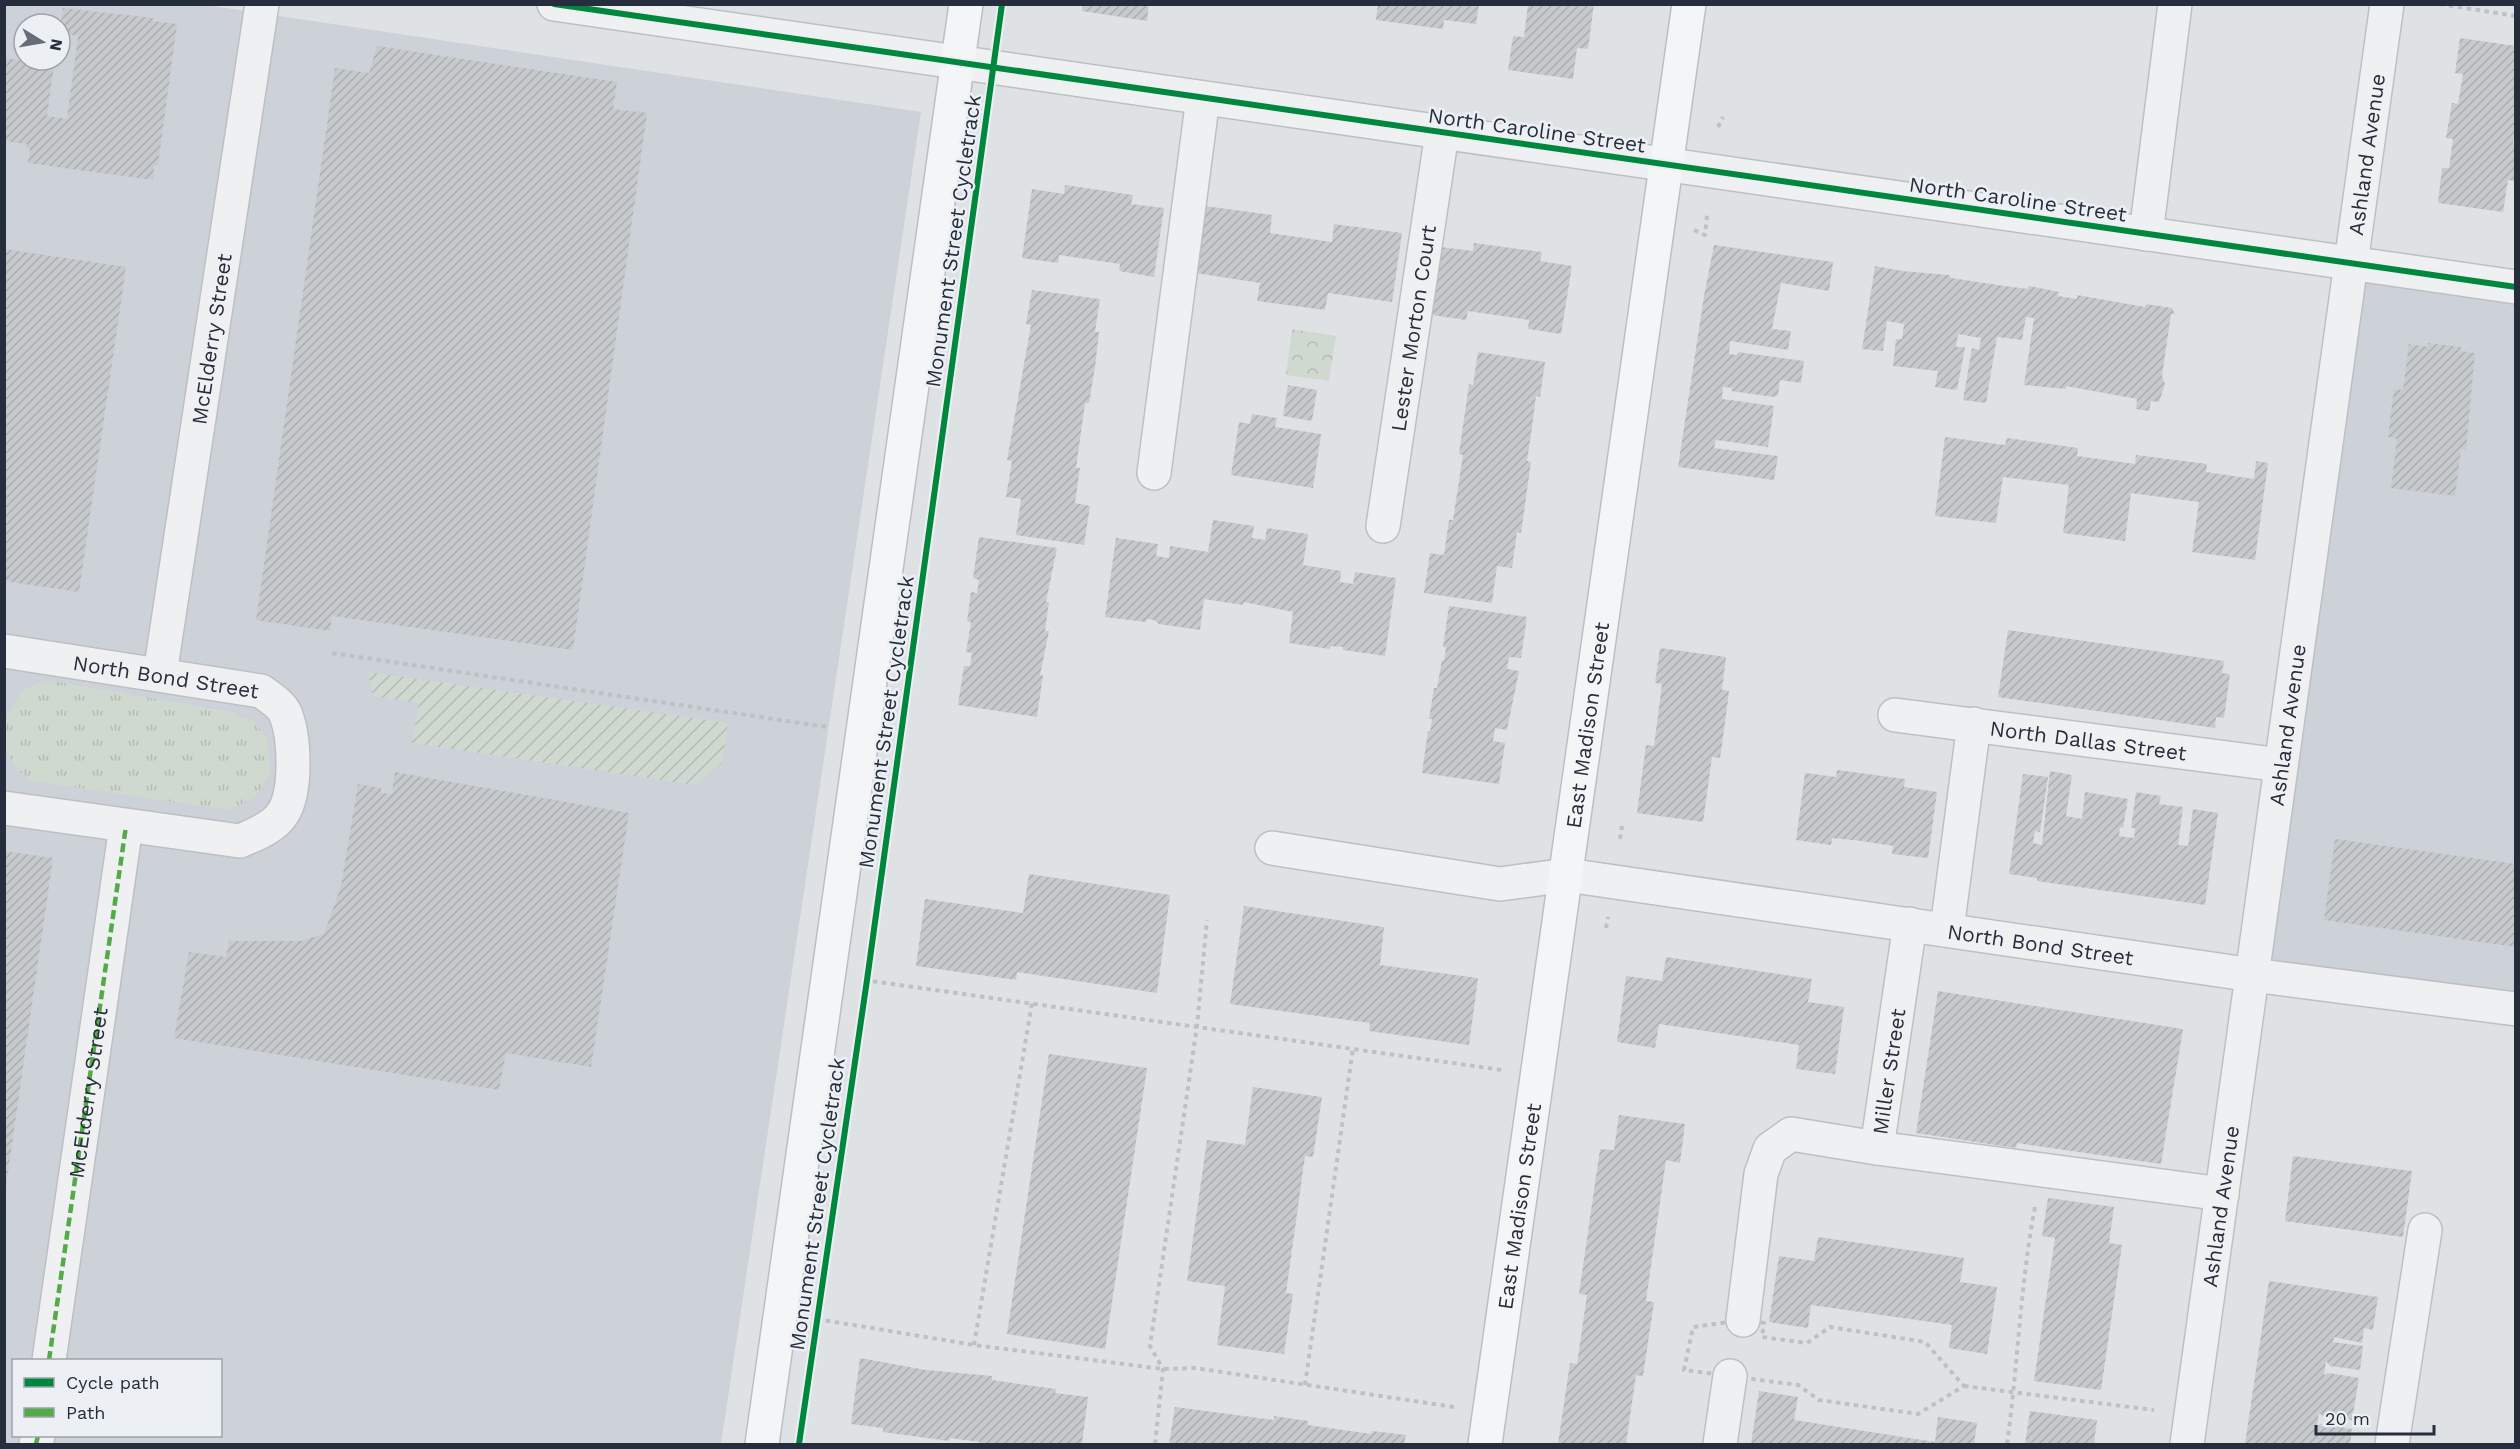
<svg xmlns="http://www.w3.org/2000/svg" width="2520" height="1449" font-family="'Work Sans',sans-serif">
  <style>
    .built { fill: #cdd1d8; fill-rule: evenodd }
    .grass { fill: url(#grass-tufts) }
    .park { fill: url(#park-crowns) }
    .garden { fill: url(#garden-furrows) }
    .building { fill: url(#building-hatch) }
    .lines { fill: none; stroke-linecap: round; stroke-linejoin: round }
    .minor-casing { stroke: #bdc0c3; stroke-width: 36 }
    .major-casing { stroke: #bbbfc3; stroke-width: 36 }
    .path { stroke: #bfc0c5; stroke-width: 4; stroke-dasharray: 4.5 4.5; stroke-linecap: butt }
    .minor { stroke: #eff0f2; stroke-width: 33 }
    .major { stroke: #f3f5f6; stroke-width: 33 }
    .quiet { stroke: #53ab46; stroke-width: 4.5; stroke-dasharray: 9 4.5; stroke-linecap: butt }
    .cycleway-casing { stroke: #ecf0f5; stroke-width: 10 }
    .cycleway { stroke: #00873e; stroke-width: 6 }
    .labels { text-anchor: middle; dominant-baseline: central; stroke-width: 5; stroke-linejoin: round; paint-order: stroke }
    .street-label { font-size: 21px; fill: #262e3e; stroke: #ecf0f5 }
  </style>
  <defs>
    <pattern id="grass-tufts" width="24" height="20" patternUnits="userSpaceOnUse" patternTransform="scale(1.5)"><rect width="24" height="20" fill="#d0d9d0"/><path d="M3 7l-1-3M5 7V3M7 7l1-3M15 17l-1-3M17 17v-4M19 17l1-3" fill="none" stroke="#b2bbb4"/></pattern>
    <pattern id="park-crowns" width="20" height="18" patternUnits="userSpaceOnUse" patternTransform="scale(1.5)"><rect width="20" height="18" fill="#d0d9d0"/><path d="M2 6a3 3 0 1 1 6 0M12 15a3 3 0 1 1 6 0" fill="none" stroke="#b2bbb4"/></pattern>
    <pattern id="garden-furrows" width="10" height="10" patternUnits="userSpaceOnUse" patternTransform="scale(1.5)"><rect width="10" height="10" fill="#d0d9d0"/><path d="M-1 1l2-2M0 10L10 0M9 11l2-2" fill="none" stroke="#b2bbb4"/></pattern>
    <pattern id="building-hatch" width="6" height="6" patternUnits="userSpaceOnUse" patternTransform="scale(1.5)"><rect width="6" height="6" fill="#c7cacd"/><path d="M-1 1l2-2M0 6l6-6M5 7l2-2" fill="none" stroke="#abaeb1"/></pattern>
  </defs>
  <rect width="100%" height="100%" fill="#dfe2e5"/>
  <g class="built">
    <path d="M5,5h200l716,107 -200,1332h-716zM24,24h36v36h-36zM14,1360h206v76h-206z"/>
    <polygon points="2362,263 2515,286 2515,1008 2258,969"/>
  </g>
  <polygon class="grass" points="46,680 231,712 254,722 267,739 271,771 255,798 229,810 31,781 16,768 5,749 5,722 22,690"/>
  <polygon class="park" points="1292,329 1336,336 1329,381 1286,375"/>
  <polygon class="garden" points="368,672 728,723 722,763 695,785 412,743 419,703 373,696"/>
  <g class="building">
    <polygon points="1083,4 1149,4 1147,21 1082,11"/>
    <polygon points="1378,4 1479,4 1476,24 1444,20 1443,29 1376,20"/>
    <polygon points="1528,4 1594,4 1588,49 1577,48 1573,79 1508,70 1513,36 1524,37"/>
    <polygon points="63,8 153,18 153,21 177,24 158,165 154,165 153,180 28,163 30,148 26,148 27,144 4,141 4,58 54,65 47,116 67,119 78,36 60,33"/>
    <polygon points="2460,38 2516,46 2516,125 2513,144 2516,145 2516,177 2515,181 2508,180 2503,212 2438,203 2442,168 2449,168 2453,139 2446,138 2452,103 2458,104 2463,74 2455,73"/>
    <polygon points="377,46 617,82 613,109 647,113 573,650 332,616 330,631 256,620 335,68 369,73"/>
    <polygon points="1065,185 1133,195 1131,204 1164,208 1154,277 1119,271 1120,264 1059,255 1058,263 1022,258 1032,189 1064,194"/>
    <polygon points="1205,206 1272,215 1270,233 1332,242 1334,224 1402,233 1392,302 1328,293 1325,310 1257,301 1260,283 1196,273"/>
    <polygon points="1474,243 1542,252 1540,261 1572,266 1561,334 1528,329 1529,320 1468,311 1466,320 1432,315 1441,247 1473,251"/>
    <polygon points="1714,245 1833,262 1829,291 1781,283 1772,329 1791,331 1788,350 1730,341 1729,354 1737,355 1738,352 1804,361 1801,383 1780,380 1778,395 1774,397 1731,391 1732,388 1723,387 1722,399 1774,406 1768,447 1716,440 1714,448 1778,456 1774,480 1678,467 1704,296"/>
    <polygon points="4,249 126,267 79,592 4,581"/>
    <polygon points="1875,266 1902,271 1949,275 1951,278 2005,286 2028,289 2029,286 2059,292 2058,296 2077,299 2077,295 2145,307 2146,304 2172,308 2175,314 2171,314 2162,376 2165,384 2159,402 2151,401 2149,411 2136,409 2137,399 2066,386 2066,389 2024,385 2034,318 2026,317 2022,340 1997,337 1986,403 1963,400 1972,348 1979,350 1981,338 1958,334 1956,347 1965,347 1957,390 1935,387 1938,371 1893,366 1896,339 1902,339 1904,324 1887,321 1883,351 1862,349"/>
    <polygon points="1032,290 1100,299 1095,332 1099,332 1095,367 1089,403 1085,403 1076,468 1080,468 1075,503 1090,506 1084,545 1016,535 1021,499 1006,497 1012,461 1007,460 1031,325 1026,324"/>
    <polygon points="2428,343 2461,347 2460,351 2475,353 2466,450 2461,449 2455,496 2391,488 2397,439 2388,437 2394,389 2403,390 2409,344 2428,347"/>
    <polygon points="1478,352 1545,362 1540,397 1536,396 1532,427 1527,461 1531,462 1521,533 1517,532 1512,568 1497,566 1492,603 1424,593 1430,553 1444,555 1449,520 1453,520 1463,455 1459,454 1469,384 1473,385"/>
    <polygon points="1288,385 1317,390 1312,421 1283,416"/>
    <polygon points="1252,414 1277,418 1275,427 1321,434 1313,488 1231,475 1239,422 1250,424"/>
    <polygon points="1945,437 2005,445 2007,438 2078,448 2077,456 2135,464 2136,455 2207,464 2206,472 2254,479 2256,461 2268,463 2255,560 2192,552 2199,502 2131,493 2125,541 2063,533 2069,485 2003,477 1996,523 1935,516"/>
    <polygon points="1213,520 1254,526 1252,538 1265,540 1267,528 1308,534 1303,565 1341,571 1340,582 1353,584 1355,572 1396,578 1385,656 1343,650 1343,647 1331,646 1330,649 1289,643 1293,612 1244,602 1243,605 1204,599 1200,630 1159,624 1154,620 1147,619 1146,622 1105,617 1116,538 1158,544 1156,556 1169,558 1170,546 1208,552"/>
    <polygon points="979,537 1057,548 1046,602 1049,602 1045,631 1049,631 1040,675 1043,675 1037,717 958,705 964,666 970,666 972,653 966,652 971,622 967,621 971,592 977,593 979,580 973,578"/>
    <polygon points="1449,606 1527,617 1521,658 1509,657 1507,669 1519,671 1507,730 1495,728 1493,741 1505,743 1499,784 1422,773 1428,731 1430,732 1431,726 1432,719 1429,719 1434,688 1437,688 1442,660 1444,661 1446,647 1443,647"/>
    <polygon points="2008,630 2224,661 2222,673 2230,674 2224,718 2216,717 2215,728 1998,697"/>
    <polygon points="1660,648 1726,657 1722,690 1729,691 1725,723 1720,758 1712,757 1703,822 1637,813 1646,745 1654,746 1662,684 1655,683"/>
    <polygon points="1837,770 1905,779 1904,787 1937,792 1928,858 1892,854 1893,846 1862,841 1832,838 1831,845 1796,840 1805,773 1836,777"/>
    <polygon points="2050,771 2072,775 2066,816 2082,819 2085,792 2128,799 2123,828 2120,827 2119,836 2134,838 2135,828 2131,828 2136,792 2161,796 2159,804 2183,807 2178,845 2188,846 2193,809 2218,813 2205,905 2037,881 2037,878 2009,874 2023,774 2048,777 2040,832 2035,831 2033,843 2042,845"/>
    <polygon points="395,772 629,813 591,1067 506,1053 499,1090 174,1038 189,952 226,957 229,941 301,941 324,934 341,886 358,784 381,788 381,793 392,794"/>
    <polygon points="2335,839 2516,864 2516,947 2324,920"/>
    <polygon points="4,851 53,858 6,1186 4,1185"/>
    <polygon points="1029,874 1170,895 1157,993 1017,972 1016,980 916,966 925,899 1023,913"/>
    <polygon points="1244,906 1384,927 1380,965 1478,978 1469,1045 1369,1031 1370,1023 1230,1004"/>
    <polygon points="1666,957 1812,979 1808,1002 1844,1007 1835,1074 1796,1069 1799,1045 1659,1024 1655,1048 1617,1042 1626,976 1662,981"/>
    <polygon points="1938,991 2183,1029 2161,1164 2017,1143 2016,1148 1916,1133"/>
    <polygon points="1049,1054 1147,1068 1105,1349 1007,1334"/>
    <polygon points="1253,1087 1322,1097 1313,1157 1305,1156 1286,1293 1293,1294 1284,1354 1217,1345 1225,1286 1187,1281 1207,1140 1245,1145"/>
    <polygon points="1619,1115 1685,1124 1680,1163 1666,1160 1646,1301 1654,1302 1643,1376 1636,1375 1626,1444 1558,1444 1570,1363 1577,1364 1587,1295 1579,1294 1600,1149 1614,1150"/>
    <polygon points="2293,1156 2412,1171 2403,1237 2285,1221"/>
    <polygon points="2048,1198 2114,1207 2109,1243 2122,1245 2101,1390 2034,1381 2055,1238 2042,1236"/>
    <polygon points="1818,1237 1964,1258 1960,1282 1997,1287 1987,1354 1949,1348 1952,1325 1811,1305 1808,1328 1769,1322 1779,1256 1814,1261"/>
    <polygon points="2269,1281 2378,1297 2373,1330 2364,1328 2362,1343 2334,1337 2333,1342 2363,1346 2360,1370 2330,1366 2326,1361 2324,1375 2329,1373 2359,1378 2352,1420 2323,1416 2319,1413 2318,1419 2317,1426 2322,1424 2352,1429 2350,1444 2245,1444"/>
    <polygon points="860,1358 926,1370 992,1376 992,1380 1056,1389 1055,1393 1088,1397 1082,1444 980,1444 980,1442 950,1438 949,1441 883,1432 883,1428 851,1424"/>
    <polygon points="1759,1391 1798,1397 1794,1420 1935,1442 1938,1417 1977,1423 1974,1444 1751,1444"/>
    <polygon points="1175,1407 1274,1420 1274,1416 1308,1421 1308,1425 1371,1434 1372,1431 1406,1435 1404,1444 1169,1444"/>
    <polygon points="2030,1411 2097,1420 2094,1444 2025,1444"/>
  </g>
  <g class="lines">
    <defs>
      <g id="minor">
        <polyline points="554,4 2516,287"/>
        <polyline points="2146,234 2175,4"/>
        <polyline points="1154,473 1203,98"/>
        <path id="s1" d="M1383,526l59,-393"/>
        <path id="s2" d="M4,651l257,40c8,6 20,13 24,22 10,23 12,78 -2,100 -8,14 -29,22 -43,28l-236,-33"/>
        <path id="s3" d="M160,674l102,-670"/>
        <path id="s4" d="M1895,715l386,50"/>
        <path id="s5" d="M1272,848l228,36 67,-9 686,100 263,34"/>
        <polyline points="1947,929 1974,724"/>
        <polyline points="1877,1148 2222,1194"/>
        <path id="s6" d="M1743,1320l18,-146 9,-25 21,-15 86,14 33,-224"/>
        <polyline points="49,1360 126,826"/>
        <polyline points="36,1444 38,1436"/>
        <polyline points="1720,1444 1730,1376"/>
        <path id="s7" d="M2187,1444l200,-1440"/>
        <polyline points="2392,1444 2425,1230"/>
      </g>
      <g id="major">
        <polyline points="762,1444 966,4"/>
        <path id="s8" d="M1485,1444l204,-1440"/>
      </g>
    </defs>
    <use href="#minor" class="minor-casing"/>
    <use href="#major" class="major-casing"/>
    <g class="path">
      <polyline points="2440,4 2516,16"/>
      <polyline points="1718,127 1723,117"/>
      <polyline points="1694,230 1705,235 1707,215"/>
      <polyline points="332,653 827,727"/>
      <polyline points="1620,839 1622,826"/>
      <polyline points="1606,928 1608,917"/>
      <polyline points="864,980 1502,1070"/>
      <polyline points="817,1319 974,1345 1163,1369 1195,1368 1454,1407"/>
      <polygon points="1743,1320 1764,1323 1762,1337 1807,1343 1830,1327 1925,1342 1964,1386 1918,1414 1819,1400 1798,1385 1684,1370 1693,1327"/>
      <polyline points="974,1345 1032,1003"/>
      <polyline points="1305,1385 1353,1048"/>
      <polyline points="1964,1386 2154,1410"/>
      <polyline points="1155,1444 1163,1369 1150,1346 1197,1026 1207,920"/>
      <path d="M2007,1444c11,-78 13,-159 28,-237"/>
    </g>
    <use href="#minor" class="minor"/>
    <use href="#major" class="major"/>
    <g class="quiet">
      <path id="s9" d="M49,1360l77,-534"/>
      <polyline points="36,1444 38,1436"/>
    </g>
    <defs>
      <g id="cycleway">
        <polyline points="554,4 2516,287"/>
        <polyline points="799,1444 867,980 1002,4"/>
      </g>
    </defs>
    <use href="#cycleway" class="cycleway-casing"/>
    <use href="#cycleway" class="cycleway"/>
  </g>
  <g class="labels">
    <g class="street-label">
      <text transform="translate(1537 130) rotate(8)">North Caroline Street</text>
      <text stroke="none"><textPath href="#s7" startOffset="1302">Ashland Avenue</textPath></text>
      <text transform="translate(2018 199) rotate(8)">North Caroline Street</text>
      <text transform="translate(953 241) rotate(-82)">Monument Street Cycletrack</text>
      <text stroke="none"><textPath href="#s1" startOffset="200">Lester Morton Court</textPath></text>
      <text stroke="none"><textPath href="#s3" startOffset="339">McElderry Street</textPath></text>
      <text stroke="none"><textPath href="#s2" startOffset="164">North Bond Street</textPath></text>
      <text transform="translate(886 722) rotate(-82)">Monument Street Cycletrack</text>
      <text stroke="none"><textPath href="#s8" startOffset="726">East Madison Street</textPath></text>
      <text stroke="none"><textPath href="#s7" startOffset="726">Ashland Avenue</textPath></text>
      <text stroke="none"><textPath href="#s4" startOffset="195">North Dallas Street</textPath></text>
      <text stroke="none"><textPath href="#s5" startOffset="777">North Bond Street</textPath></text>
      <text stroke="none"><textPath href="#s6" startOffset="364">Miller Street</textPath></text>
      <text stroke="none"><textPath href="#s9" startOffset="270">McElderry Street</textPath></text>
      <text transform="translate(817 1204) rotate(-82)">Monument Street Cycletrack</text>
      <text stroke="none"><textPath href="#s8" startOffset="240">East Madison Street</textPath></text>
      <text stroke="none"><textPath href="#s7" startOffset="240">Ashland Avenue</textPath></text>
    </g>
  </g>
  <rect width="2520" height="1449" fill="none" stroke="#262e3e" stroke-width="12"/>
  <rect x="12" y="1359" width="210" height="78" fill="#ecf0f5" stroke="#9da2ac" stroke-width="1.5"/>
  <rect x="24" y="1378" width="30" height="9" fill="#00873e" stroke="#9da2ac" stroke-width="1.5"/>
  <text x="66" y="1389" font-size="18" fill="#262e3e">Cycle path</text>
  <rect x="24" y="1408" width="30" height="9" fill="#53ab46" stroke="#9da2ac" stroke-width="1.5"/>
  <text x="66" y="1419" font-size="18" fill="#262e3e">Path</text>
  <g transform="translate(42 42) rotate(101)"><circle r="28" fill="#ecf0f5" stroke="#9da2ac" stroke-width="1.5"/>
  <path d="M0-4.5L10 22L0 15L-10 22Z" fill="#676d78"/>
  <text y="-9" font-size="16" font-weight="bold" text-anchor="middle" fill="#262e3e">N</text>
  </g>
  <path d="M2316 1425v9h118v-9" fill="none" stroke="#262e3e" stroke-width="3"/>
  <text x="2325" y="1425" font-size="18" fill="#262e3e" stroke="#ecf0f5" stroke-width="4.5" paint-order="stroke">20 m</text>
</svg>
